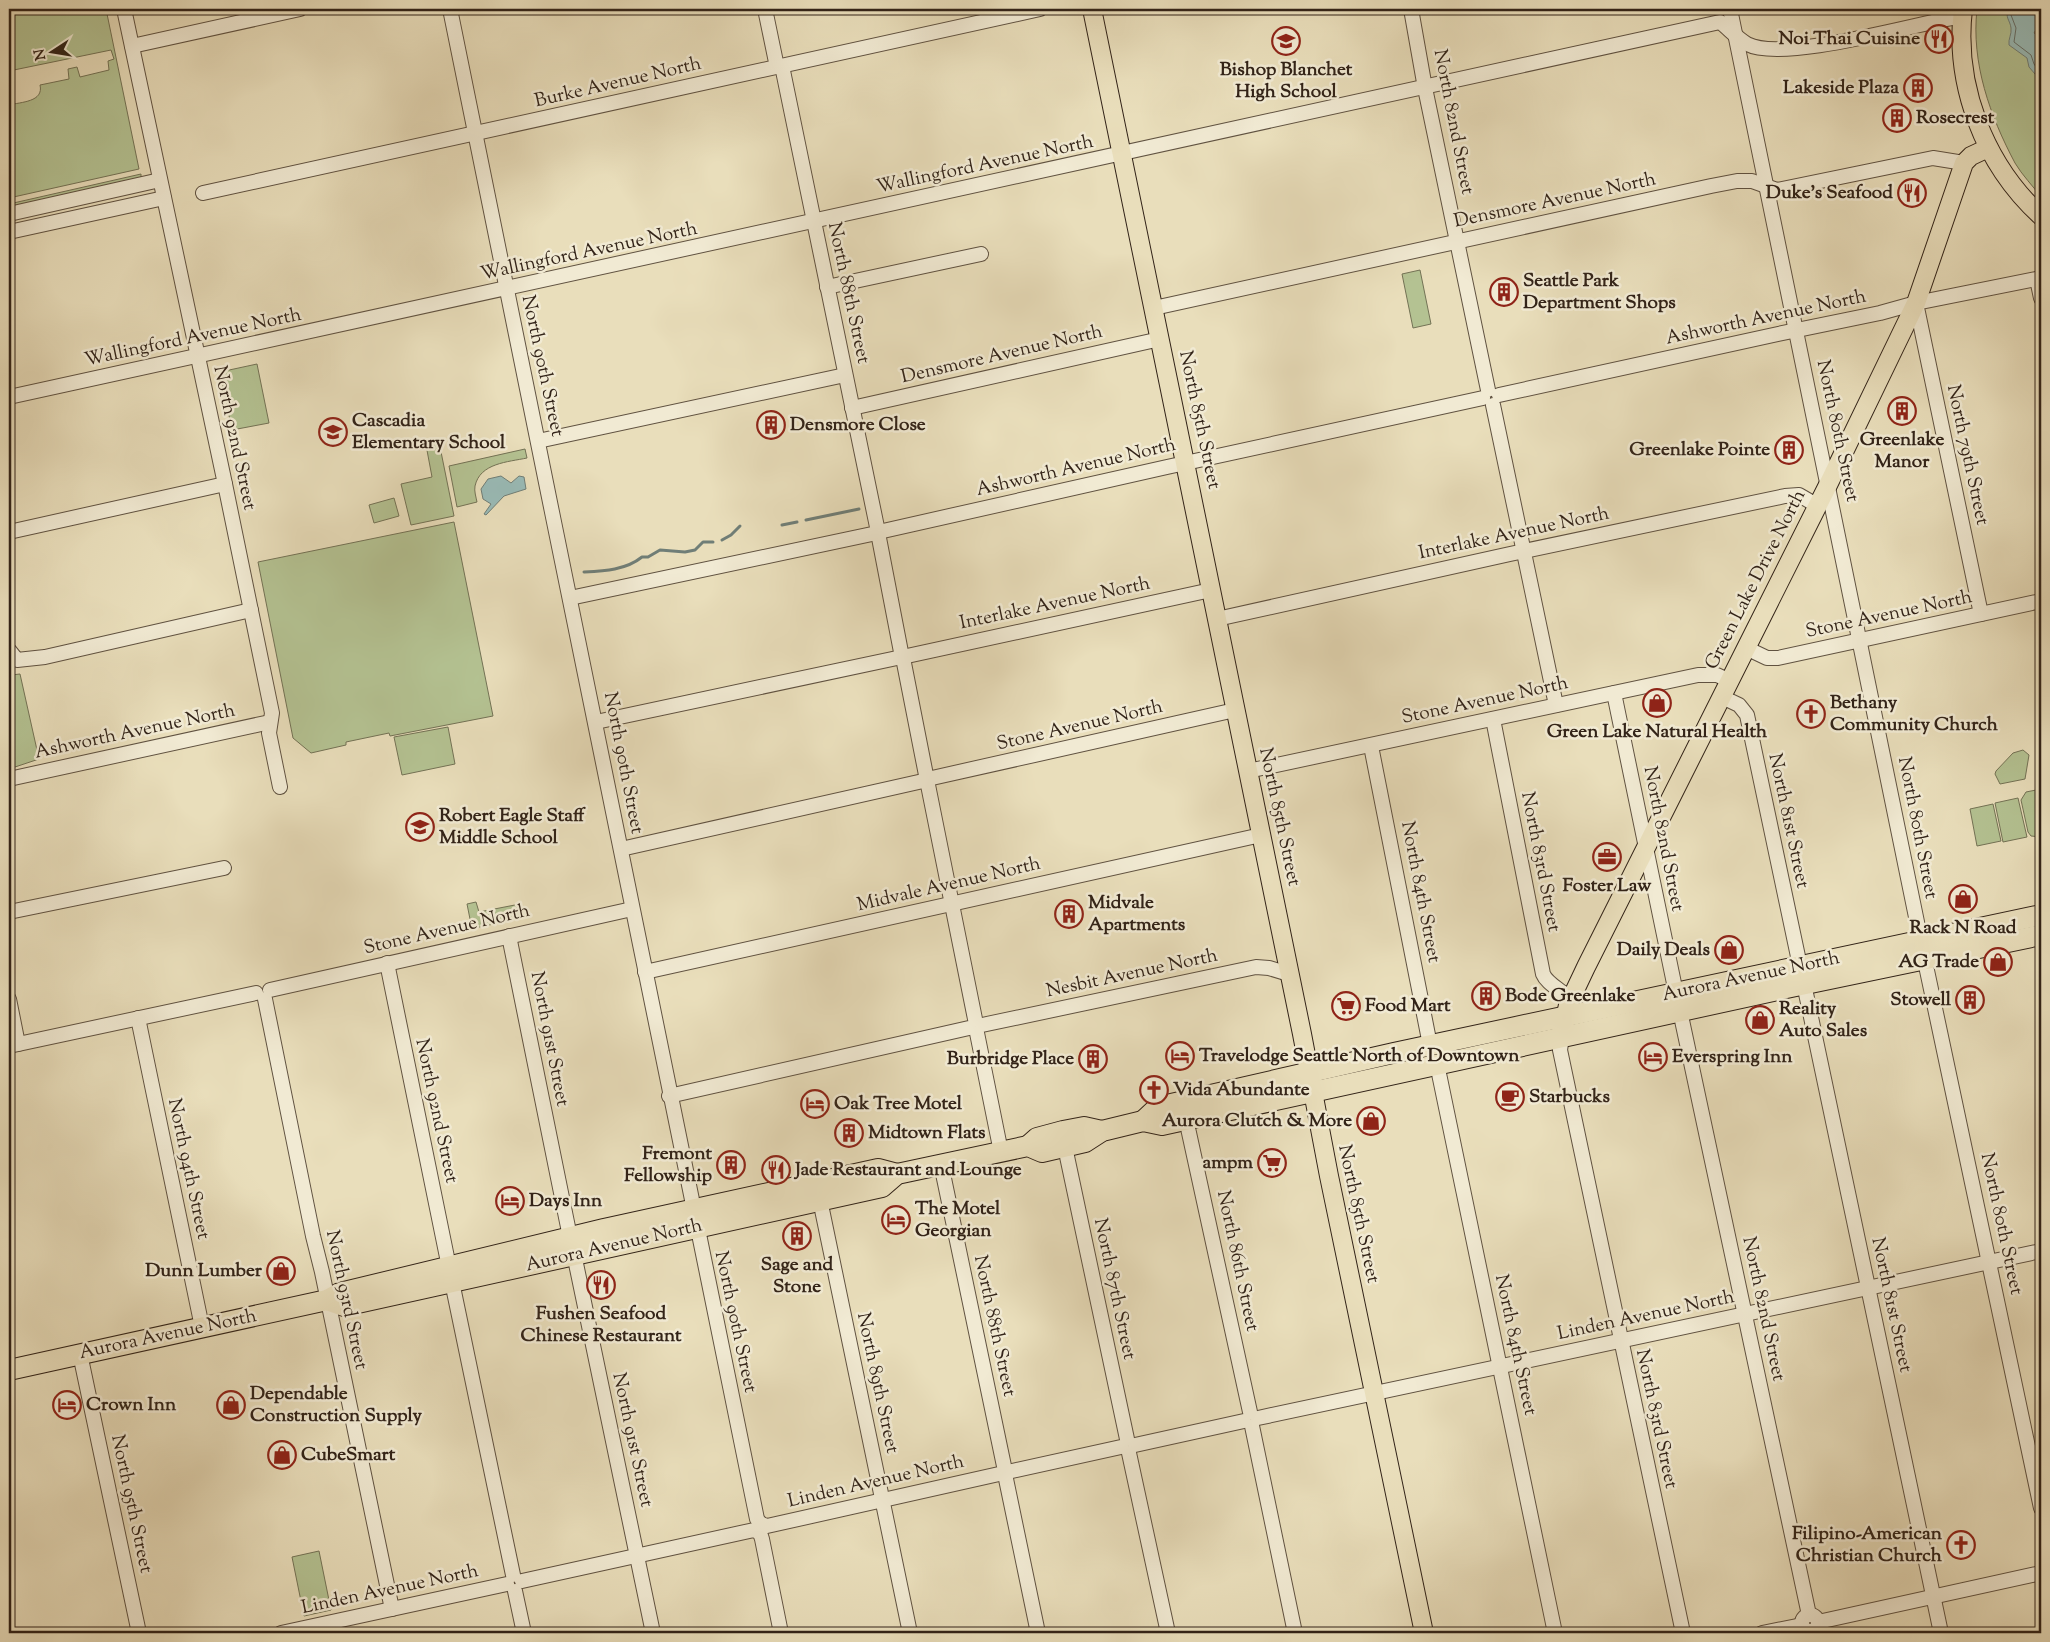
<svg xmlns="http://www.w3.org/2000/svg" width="2050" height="1642" font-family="'Sorts Mill Goudy',serif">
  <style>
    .green { fill: #b4c292; stroke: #737255 }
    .water { fill: #99bbb7; stroke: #707e77 }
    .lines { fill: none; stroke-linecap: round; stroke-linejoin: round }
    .shore { stroke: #666f68; stroke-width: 1 }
    .stream { stroke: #707e77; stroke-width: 3 }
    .minor-casing { stroke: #605241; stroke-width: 16 }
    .major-casing { stroke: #322318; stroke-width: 20 }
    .highway-casing { stroke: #322318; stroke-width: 22 }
    .minor { stroke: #f1ead3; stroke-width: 14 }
    .major { stroke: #e9debb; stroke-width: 18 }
    .highway { stroke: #e9debb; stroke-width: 20 }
    .labels { text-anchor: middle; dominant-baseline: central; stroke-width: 5; stroke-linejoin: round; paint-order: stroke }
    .poi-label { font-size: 19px; font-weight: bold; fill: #322318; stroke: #f1ead3; text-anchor: start }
    .street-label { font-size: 19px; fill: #322318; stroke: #f1ead3 }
  </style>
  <rect width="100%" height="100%" fill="#e9debb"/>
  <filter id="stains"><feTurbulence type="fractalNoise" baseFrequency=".004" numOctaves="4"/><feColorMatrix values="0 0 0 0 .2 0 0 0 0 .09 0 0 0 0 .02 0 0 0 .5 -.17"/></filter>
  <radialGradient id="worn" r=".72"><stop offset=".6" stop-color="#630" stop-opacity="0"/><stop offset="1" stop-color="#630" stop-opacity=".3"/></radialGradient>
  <g class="green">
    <path d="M9,9h97l33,160 -130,29v-93c12,-3 35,-3 31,-20l29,-6 -1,-10 9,-2 3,10 29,-7 -1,-9 6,-2 -3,-9 -102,21z"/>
    <path d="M1977,9h64v188c-8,-11 -19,-22 -26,-34 -25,-47 -44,-100 -38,-154z"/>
    <polygon points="141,174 141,178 9,208 9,204"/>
    <polygon points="1420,270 1431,324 1413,328 1402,274"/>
    <polygon points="257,364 269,423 232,430 220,372"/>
    <polygon points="439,442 454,516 411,525 401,484 432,477 426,445"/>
    <path d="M525,449l2,9c-19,4 -47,5 -52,28 -1,5 1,11 2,16l-20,5 -8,-41z"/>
    <polygon points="394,498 399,516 374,523 369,505"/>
    <polygon points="454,522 493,716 390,736 389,733 346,742 346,745 311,753 293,738 258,562"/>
    <polygon points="9,673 11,675 20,674 39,759 9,769"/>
    <polygon points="448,727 455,764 402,775 394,737"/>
    <polygon points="2023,750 2029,755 2025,779 2000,784 1995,774 1996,771 2013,753"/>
    <polygon points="2041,789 2041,837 2031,836 2028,832 2021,800 2026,792"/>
    <polygon points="2018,798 2027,837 2003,842 1995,803"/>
    <polygon points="1993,804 2001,841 1977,846 1970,809"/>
    <polygon points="476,902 479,912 520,904 523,918 450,933 449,928 471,924 467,904"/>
    <polygon points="319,1551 331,1610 304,1616 292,1557"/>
  </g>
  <g class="water">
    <path d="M2008,9h33v12l-7,12 7,5v43l-12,-14 -2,-9 -18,-13c-1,-6 3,-11 2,-17 -1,-8 -6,-10 -3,-19z"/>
    <polygon points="501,476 511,483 519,476 524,477 526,489 504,496 486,515 484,514 491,504 483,499 481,489 488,479"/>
  </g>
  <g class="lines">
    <polyline class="shore" points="2012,9 2011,15 2016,28 2014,42 2031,55 2034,64 2041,74"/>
    <g class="stream">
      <polyline points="806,520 859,509"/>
      <polyline points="782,525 797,522"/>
      <polyline points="722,540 731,535 740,526"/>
      <path d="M584,572c20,-1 42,-2 58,-15h6l12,-7 25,2 10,-2 8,-8h10"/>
    </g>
    <defs>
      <g id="minor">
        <polyline points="124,9 225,484 272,713 269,733 280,787"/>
        <path d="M450,9c104,503 200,1007 307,1510l4,5 6,2 232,-52"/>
        <polyline points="765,9 777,67"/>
        <polyline points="1411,9 1425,88 1488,390"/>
        <polyline points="1730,9 1925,961 2041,1508"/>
        <polyline points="132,46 300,9"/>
        <polyline points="782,66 877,527"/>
        <polyline points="203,193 1040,9"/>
        <polyline points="9,214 160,180"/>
        <polyline points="9,232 164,198"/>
        <polyline points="2037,279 2041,298"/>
        <polyline points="827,287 981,254"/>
        <polyline points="1916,303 1981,614"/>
        <polyline points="1154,308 1711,186 1737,181 1752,181 1777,190 1933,158 1964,163"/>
        <polyline points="1499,395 1778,334 1880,313 1916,303 2041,278"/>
        <path d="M9,397l1711,-375c9,7 18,17 27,22 36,19 171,-21 215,-28"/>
        <polyline points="1493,405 1556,705"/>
        <polyline points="852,408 1160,339"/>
        <polyline points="538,441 845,375"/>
        <polyline points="883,531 1167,467 1483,398"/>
        <polyline points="9,532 225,484"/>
        <polyline points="879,538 901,652"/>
        <polyline points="570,598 872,534"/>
        <polyline points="1217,619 1510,554 1785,496 1799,495 1818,506"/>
        <polyline points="1746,648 1767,658 1778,658 2041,601"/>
        <polyline points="9,650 17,660 45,657 251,610"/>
        <polyline points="907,656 1211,590"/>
        <polyline points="904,663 926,775"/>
        <polyline points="1614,693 1676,993"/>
        <polyline points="1722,697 1739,705 1747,715 1800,966"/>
        <path d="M1493,719l50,255c4,10 19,16 27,26"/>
        <polyline points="596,722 897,658"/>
        <polyline points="1371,746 1430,1045"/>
        <polyline points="1248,771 1698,675 1717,675 1730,681"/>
        <polyline points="932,778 1235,710"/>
        <polyline points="9,779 270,722"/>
        <polyline points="928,785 975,1019"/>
        <polyline points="621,849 923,781"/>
        <polyline points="9,912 224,868"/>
        <polyline points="509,936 570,1237"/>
        <polyline points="387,963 449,1267"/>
        <polyline points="645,972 1261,835"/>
        <polyline points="1804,984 1941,1633"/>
        <polyline points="270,990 632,909"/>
        <polyline points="9,999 18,1044"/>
        <polyline points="265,999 313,1236 322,1272 392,1609"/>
        <polyline points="1680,1011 1809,1615"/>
        <polyline points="138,1018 202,1327"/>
        <polyline points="982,1025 1256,967 1269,968 1289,974"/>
        <polyline points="977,1033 1001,1152"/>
        <polyline points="1562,1037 1560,1050 1683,1633"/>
        <polyline points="9,1046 256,993"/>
        <polyline points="1437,1064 1555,1633"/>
        <polyline points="669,1096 969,1028"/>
        <polyline points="1186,1119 1250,1412"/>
        <polyline points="1065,1147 1127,1439"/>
        <polyline points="941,1164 1004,1466"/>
        <polyline points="820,1200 910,1633"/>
        <polyline points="574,1254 653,1633"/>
        <polyline points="452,1282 513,1575"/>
        <polyline points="80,1354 139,1633"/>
        <polyline points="1258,1418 2041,1251"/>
        <polyline points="1252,1426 1295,1633"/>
        <polyline points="1135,1445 1244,1421"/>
        <polyline points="1129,1453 1168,1633"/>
        <polyline points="1012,1471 1121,1447"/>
        <polyline points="1006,1479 1038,1633"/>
        <polyline points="522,1581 754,1530 760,1533 762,1539 781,1633"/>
        <polyline points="515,1591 524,1633"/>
        <circle cx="1810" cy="1623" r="8"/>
        <polyline points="1818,1622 2041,1573"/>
        <polyline points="281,1633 507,1584"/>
        <polyline points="1762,1633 1802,1625"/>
      </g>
      <g id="major">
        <polyline points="1092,9 1302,1034 1329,1176 1424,1633"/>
        <path d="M1963,9c-9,76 21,155 78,207"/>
        <polyline points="1563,1029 1568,1005 1586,967 1828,485 1916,303 1964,163 1971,156 1988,148"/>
      </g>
      <g id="highway">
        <polyline points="1143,1121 1158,1107 1394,1053 2041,915"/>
        <polyline points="1028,1146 1037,1138 1063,1131 1084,1127 1102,1131"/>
        <polyline points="327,1300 344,1306 882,1187 897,1174 1028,1146 1042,1152 1085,1142 1102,1131 1143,1121 1162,1125 1791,987 2041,935"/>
        <polyline points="9,1370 327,1300 340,1293 604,1229 878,1169 897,1174"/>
      </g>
    </defs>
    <use href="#minor" class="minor-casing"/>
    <use href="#major" class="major-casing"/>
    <use href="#highway" class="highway-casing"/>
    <use href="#minor" class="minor"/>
    <use href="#major" class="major"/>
    <use href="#highway" class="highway"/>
  </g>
  <defs>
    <symbol id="restaurant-ring" viewBox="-11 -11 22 22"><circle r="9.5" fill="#f1ead3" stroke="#8f2418" stroke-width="1.5"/><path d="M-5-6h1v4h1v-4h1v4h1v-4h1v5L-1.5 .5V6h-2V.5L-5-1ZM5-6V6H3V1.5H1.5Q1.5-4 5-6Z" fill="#8f2418"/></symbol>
    <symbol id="school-ring" viewBox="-11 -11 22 22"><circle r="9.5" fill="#f1ead3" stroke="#8f2418" stroke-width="1.5"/><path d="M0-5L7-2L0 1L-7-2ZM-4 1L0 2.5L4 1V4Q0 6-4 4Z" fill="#8f2418"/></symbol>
    <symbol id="building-ring" viewBox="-11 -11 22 22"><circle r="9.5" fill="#f1ead3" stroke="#8f2418" stroke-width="1.5"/><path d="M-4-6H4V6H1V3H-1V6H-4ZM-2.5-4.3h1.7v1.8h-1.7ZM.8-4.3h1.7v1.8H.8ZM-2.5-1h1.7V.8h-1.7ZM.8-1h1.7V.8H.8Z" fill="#8f2418"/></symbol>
    <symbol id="shop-ring" viewBox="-11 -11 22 22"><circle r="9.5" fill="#f1ead3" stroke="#8f2418" stroke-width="1.5"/><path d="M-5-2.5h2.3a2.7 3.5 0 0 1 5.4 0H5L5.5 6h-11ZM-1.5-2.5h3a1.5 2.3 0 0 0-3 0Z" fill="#8f2418"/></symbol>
    <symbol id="church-ring" viewBox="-11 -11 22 22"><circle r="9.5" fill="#f1ead3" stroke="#8f2418" stroke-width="1.5"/><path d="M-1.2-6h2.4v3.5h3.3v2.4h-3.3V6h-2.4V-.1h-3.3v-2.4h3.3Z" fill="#8f2418"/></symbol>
    <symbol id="office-ring" viewBox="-11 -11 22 22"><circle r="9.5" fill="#f1ead3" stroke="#8f2418" stroke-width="1.5"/><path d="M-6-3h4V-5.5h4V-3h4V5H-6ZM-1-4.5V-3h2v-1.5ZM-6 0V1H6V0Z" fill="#8f2418"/></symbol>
    <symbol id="supermarket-ring" viewBox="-11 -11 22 22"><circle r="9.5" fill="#f1ead3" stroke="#8f2418" stroke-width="1.5"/><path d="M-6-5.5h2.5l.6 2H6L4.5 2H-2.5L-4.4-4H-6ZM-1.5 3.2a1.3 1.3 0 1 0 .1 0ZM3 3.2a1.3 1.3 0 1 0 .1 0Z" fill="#8f2418"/></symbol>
    <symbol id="hotel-ring" viewBox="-11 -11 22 22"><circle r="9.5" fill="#f1ead3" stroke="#8f2418" stroke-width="1.5"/><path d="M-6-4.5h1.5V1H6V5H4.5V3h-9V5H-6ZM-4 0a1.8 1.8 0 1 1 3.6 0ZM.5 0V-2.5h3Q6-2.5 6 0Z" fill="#8f2418"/></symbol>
    <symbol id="cafe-ring" viewBox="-11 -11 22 22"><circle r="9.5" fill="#f1ead3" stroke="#8f2418" stroke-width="1.5"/><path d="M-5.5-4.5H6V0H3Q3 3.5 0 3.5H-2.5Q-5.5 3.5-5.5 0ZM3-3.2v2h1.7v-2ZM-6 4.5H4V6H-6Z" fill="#8f2418"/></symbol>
  </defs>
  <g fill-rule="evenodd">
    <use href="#restaurant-ring" x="1923" y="23" width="32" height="32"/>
    <use href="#school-ring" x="1270" y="25" width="32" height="32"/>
    <use href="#building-ring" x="1902" y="72" width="32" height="32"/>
    <use href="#building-ring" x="1881" y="102" width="32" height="32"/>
    <use href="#restaurant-ring" x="1896" y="177" width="32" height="32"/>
    <use href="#building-ring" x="1488" y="276" width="32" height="32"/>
    <use href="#building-ring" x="1886" y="395" width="32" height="32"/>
    <use href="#building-ring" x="755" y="409" width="32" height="32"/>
    <use href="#school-ring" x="317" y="416" width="32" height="32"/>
    <use href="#building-ring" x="1773" y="434" width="32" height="32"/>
    <use href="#shop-ring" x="1641" y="687" width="32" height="32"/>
    <use href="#church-ring" x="1795" y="698" width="32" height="32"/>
    <use href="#school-ring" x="404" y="811" width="32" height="32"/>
    <use href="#office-ring" x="1591" y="841" width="32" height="32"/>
    <use href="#shop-ring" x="1947" y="883" width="32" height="32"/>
    <use href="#building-ring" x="1053" y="898" width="32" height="32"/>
    <use href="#shop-ring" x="1713" y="934" width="32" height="32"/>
    <use href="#shop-ring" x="1982" y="946" width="32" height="32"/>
    <use href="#building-ring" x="1470" y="980" width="32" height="32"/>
    <use href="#building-ring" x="1954" y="984" width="32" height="32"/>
    <use href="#supermarket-ring" x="1330" y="990" width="32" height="32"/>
    <use href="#shop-ring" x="1744" y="1004" width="32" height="32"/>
    <use href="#hotel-ring" x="1164" y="1040" width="32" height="32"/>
    <use href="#hotel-ring" x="1637" y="1041" width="32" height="32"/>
    <use href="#building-ring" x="1077" y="1043" width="32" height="32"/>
    <use href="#church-ring" x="1138" y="1074" width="32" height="32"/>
    <use href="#cafe-ring" x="1494" y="1081" width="32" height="32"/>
    <use href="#hotel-ring" x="799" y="1088" width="32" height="32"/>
    <use href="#shop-ring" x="1355" y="1105" width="32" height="32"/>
    <use href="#building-ring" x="833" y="1117" width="32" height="32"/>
    <use href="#supermarket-ring" x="1256" y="1147" width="32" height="32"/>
    <use href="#building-ring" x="715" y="1149" width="32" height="32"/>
    <use href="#restaurant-ring" x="760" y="1154" width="32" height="32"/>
    <use href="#hotel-ring" x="494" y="1185" width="32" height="32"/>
    <use href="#hotel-ring" x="880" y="1204" width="32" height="32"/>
    <use href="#building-ring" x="781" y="1220" width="32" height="32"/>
    <use href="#shop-ring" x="265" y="1255" width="32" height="32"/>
    <use href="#restaurant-ring" x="585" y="1269" width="32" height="32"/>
    <use href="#hotel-ring" x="51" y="1389" width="32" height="32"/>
    <use href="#shop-ring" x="215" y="1389" width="32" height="32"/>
    <use href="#shop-ring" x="266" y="1439" width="32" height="32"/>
    <use href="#church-ring" x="1945" y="1529" width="32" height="32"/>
  </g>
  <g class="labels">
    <g class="poi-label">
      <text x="1920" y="39" text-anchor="end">Noi Thai Cuisine</text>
      <text x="1286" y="70" text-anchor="middle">Bishop Blanchet<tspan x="1286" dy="22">High School</tspan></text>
      <text x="1899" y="88" text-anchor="end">Lakeside Plaza</text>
      <text x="1916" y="118">Rosecrest</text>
      <text x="1893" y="193" text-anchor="end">Duke's Seafood</text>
      <text x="1523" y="281">Seattle Park<tspan x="1523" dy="22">Department Shops</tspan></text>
      <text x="352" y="421">Cascadia<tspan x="352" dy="22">Elementary School</tspan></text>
      <text x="790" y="425">Densmore Close</text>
      <text x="1902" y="440" text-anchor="middle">Greenlake<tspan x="1902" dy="22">Manor</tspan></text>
      <text x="1770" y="450" text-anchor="end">Greenlake Pointe</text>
      <text x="1830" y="703">Bethany<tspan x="1830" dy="22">Community Church</tspan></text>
      <text x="1657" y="732" text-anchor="middle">Green Lake Natural Health</text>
      <text x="439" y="816">Robert Eagle Staff<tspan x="439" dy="22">Middle School</tspan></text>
      <text x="1607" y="886" text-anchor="middle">Foster Law</text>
      <text x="1088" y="903">Midvale<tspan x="1088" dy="22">Apartments</tspan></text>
      <text x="1963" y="928" text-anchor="middle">Rack N Road</text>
      <text x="1710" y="950" text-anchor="end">Daily Deals</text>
      <text x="1979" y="962" text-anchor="end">AG Trade</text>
      <text x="1505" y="996">Bode Greenlake</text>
      <text x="1951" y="1000" text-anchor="end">Stowell</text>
      <text x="1365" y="1006">Food Mart</text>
      <text x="1779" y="1009">Reality<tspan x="1779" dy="22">Auto Sales</tspan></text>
      <text x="1199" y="1056">Travelodge Seattle North of Downtown</text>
      <text x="1672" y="1057">Everspring Inn</text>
      <text x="1074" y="1059" text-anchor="end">Burbridge Place</text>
      <text x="1173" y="1090">Vida Abundante</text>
      <text x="1529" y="1097">Starbucks</text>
      <text x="834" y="1104">Oak Tree Motel</text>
      <text x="1352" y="1121" text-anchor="end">Aurora Clutch &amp; More</text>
      <text x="868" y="1133">Midtown Flats</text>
      <text x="712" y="1154" text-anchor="end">Fremont<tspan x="712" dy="22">Fellowship</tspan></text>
      <text x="1253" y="1163" text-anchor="end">ampm</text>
      <text x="795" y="1170">Jade Restaurant and Lounge</text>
      <text x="529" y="1201">Days Inn</text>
      <text x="915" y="1209">The Motel<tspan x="915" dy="22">Georgian</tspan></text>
      <text x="797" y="1265" text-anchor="middle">Sage and<tspan x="797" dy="22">Stone</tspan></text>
      <text x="262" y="1271" text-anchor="end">Dunn Lumber</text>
      <text x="601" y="1314" text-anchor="middle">Fushen Seafood<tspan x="601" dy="22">Chinese Restaurant</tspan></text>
      <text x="250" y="1394">Dependable<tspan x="250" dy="22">Construction Supply</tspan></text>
      <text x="86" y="1405">Crown Inn</text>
      <text x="301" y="1455">CubeSmart</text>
      <text x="1942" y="1534" text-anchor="end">Filipino-American<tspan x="1942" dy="22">Christian Church</tspan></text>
    </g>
    <g class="street-label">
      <text transform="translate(618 83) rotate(-13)">Burke Avenue North</text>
      <text transform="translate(1453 122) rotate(79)">North 82nd Street</text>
      <text transform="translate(985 165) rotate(-12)">Wallingford Avenue North</text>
      <text transform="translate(1555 201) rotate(-12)">Densmore Avenue North</text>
      <text transform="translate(589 252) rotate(-12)">Wallingford Avenue North</text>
      <text transform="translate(848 293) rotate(78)">North 88th Street</text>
      <text transform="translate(1766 318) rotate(-12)">Ashworth Avenue North</text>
      <text transform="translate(193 338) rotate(-12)">Wallingford Avenue North</text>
      <text transform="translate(1002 355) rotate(-13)">Densmore Avenue North</text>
      <text transform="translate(542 366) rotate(78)">North 90th Street</text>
      <text transform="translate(1199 420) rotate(78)">North 85th Street</text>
      <text transform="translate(1837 431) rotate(78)">North 80th Street</text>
      <text transform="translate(234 438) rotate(78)">North 92nd Street</text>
      <text transform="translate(1967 455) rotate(78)">North 79th Street</text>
      <text transform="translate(1076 468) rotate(-13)">Ashworth Avenue North</text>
      <text transform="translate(1514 534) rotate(-12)">Interlake Avenue North</text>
      <text transform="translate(1756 580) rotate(-63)">Green Lake Drive North</text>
      <text transform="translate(1055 604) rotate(-12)">Interlake Avenue North</text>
      <text transform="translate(1889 615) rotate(-12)">Stone Avenue North</text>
      <text transform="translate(1485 701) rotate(-12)">Stone Avenue North</text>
      <text transform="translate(1080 726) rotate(-13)">Stone Avenue North</text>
      <text transform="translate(135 732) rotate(-12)">Ashworth Avenue North</text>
      <text transform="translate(623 763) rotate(79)">North 90th Street</text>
      <text transform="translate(1279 817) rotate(78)">North 85th Street</text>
      <text transform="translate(1788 821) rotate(78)">North 81st Street</text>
      <text transform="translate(1917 828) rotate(79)">North 80th Street</text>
      <text transform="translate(1663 839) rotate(79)">North 82nd Street</text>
      <text transform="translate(1540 862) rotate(79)">North 83rd Street</text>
      <text transform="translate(949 885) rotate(-13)">Midvale Avenue North</text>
      <text transform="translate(1420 892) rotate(79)">North 84th Street</text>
      <text transform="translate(447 930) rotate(-13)">Stone Avenue North</text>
      <text transform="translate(1132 974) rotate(-12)">Nesbit Avenue North</text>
      <text transform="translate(1751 977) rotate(-12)">Aurora Avenue North</text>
      <text transform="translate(549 1039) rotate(79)">North 91st Street</text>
      <text transform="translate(436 1111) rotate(78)">North 92nd Street</text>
      <text transform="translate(188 1169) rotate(78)">North 94th Street</text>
      <text transform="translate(1358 1214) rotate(78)">North 85th Street</text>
      <text transform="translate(2001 1224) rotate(78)">North 80th Street</text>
      <text transform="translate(614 1246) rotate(-13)">Aurora Avenue North</text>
      <text transform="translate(1237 1261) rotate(78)">North 86th Street</text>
      <text transform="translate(1114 1289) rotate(78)">North 87th Street</text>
      <text transform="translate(346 1300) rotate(78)">North 93rd Street</text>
      <text transform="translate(1891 1305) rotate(78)">North 81st Street</text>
      <text transform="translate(1763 1309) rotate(78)">North 82nd Street</text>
      <text transform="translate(1646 1316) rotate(-12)">Linden Avenue North</text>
      <text transform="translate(735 1322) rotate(78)">North 90th Street</text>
      <text transform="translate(994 1326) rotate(78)">North 88th Street</text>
      <text transform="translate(168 1335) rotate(-12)">Aurora Avenue North</text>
      <text transform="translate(1515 1345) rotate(78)">North 84th Street</text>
      <text transform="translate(877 1383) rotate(78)">North 89th Street</text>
      <text transform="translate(1656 1419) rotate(78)">North 83rd Street</text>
      <text transform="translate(632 1440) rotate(78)">North 91st Street</text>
      <text transform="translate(876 1482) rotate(-13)">Linden Avenue North</text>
      <text transform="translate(131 1504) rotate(78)">North 95th Street</text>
      <text transform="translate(390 1590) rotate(-12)">Linden Avenue North</text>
    </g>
  </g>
  <rect width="2050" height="1642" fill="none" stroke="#e9debb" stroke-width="30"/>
  <rect x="10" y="10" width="2030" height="1622" fill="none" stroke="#322318" stroke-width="2.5"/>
  <rect x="15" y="15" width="2020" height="1612" fill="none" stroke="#322318"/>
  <g transform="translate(52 52) rotate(258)" stroke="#f1ead3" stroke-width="4" paint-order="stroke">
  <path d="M0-4L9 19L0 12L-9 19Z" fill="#322318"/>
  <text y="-8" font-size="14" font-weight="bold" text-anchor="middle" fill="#322318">N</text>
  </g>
  <rect width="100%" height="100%" filter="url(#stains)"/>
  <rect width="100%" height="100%" fill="url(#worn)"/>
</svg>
